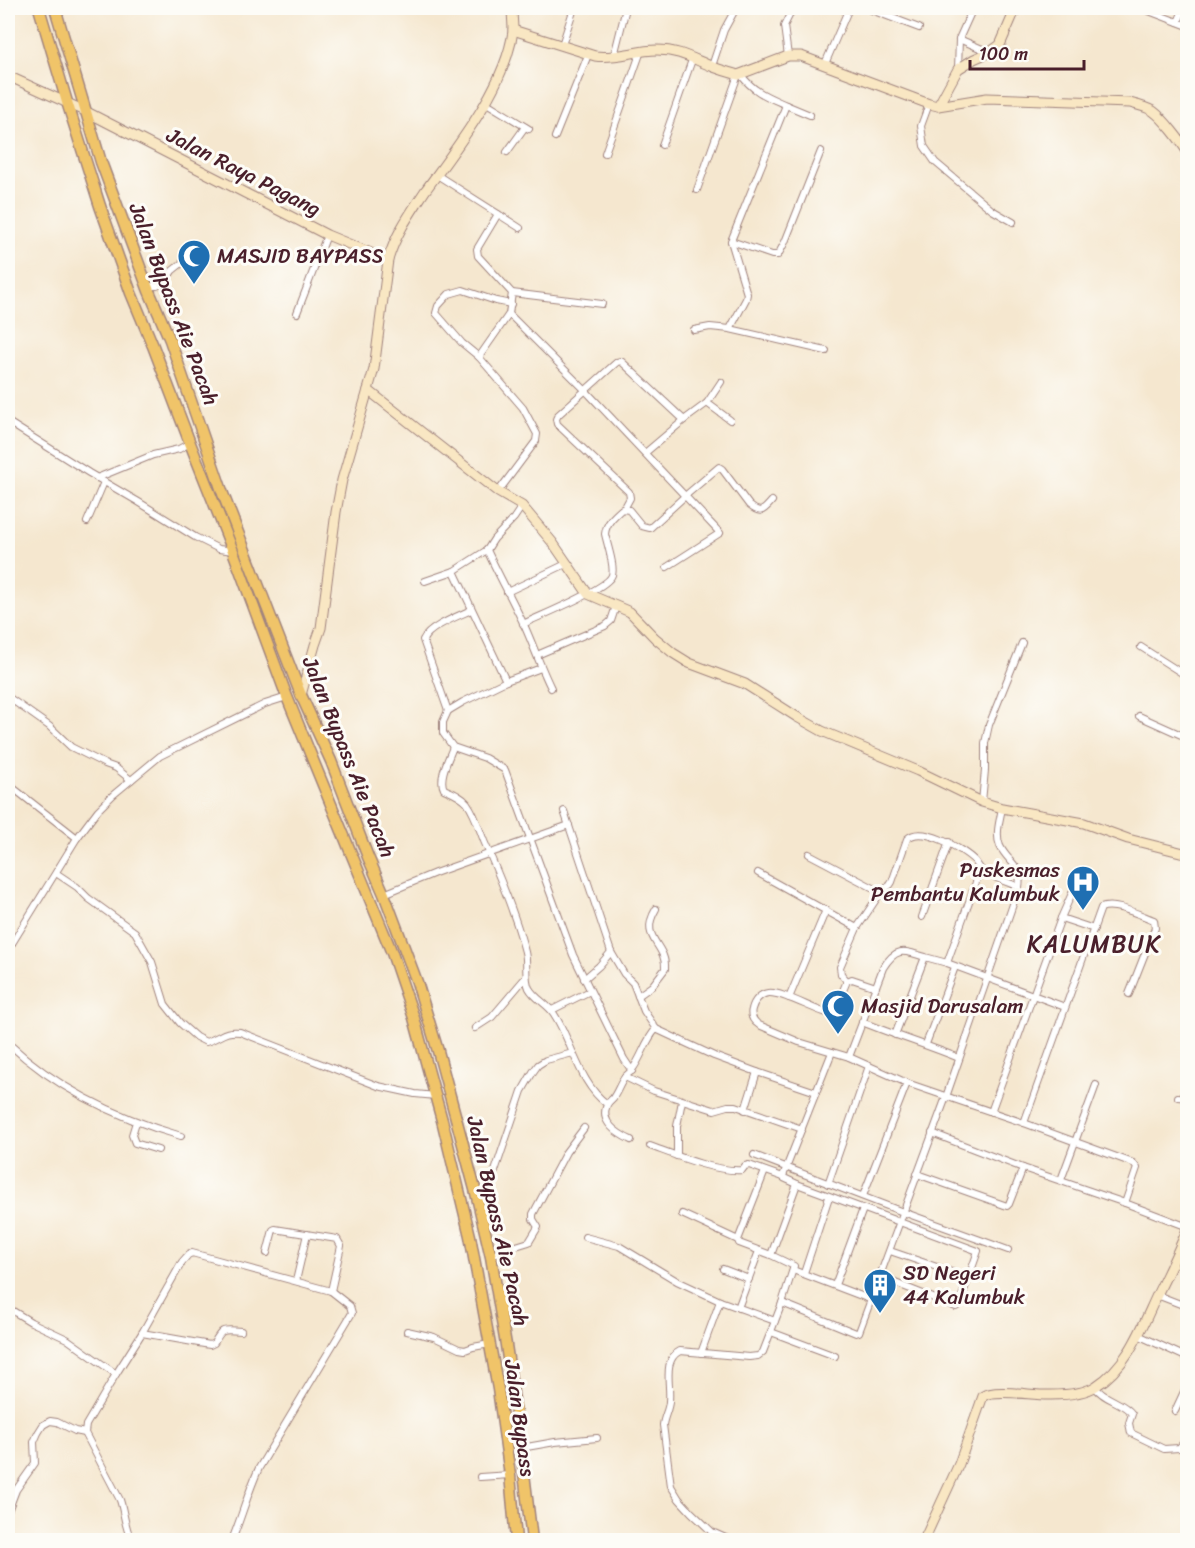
<svg xmlns="http://www.w3.org/2000/svg" width="1195" height="1548" font-family="Sriracha,sans-serif">
  <style>
    .lines { fill: none; stroke-linecap: round; stroke-linejoin: round }
    .street-casing { stroke: #a0837d; stroke-width: 8 }
    .secondary-casing { stroke: #a0837d; stroke-width: 11 }
    .highway-casing { stroke: #a0837d; stroke-width: 13 }
    .street { stroke: #fff; stroke-width: 6 }
    .secondary { stroke: #f9e7c3; stroke-width: 9 }
    .highway { stroke: #f0c469; stroke-width: 10 }
    .labels { text-anchor: middle; dominant-baseline: central; stroke-width: 6; stroke-linejoin: round; paint-order: stroke }
    .street-label { font-size: 21px; fill: #4a1f2b; stroke: #fdfcf7 }
    .poi-label { font-size: 21px; fill: #4a1f2b; stroke: #fdfcf7; text-anchor: start }
    .quarter-label { font-size: 24px; letter-spacing: 1.5px; fill: #4a1f2b; stroke: #fdfcf7 }
  </style>
  <rect width="100%" height="100%" fill="#fdfcf7"/>
  <filter id="ink" filterUnits="userSpaceOnUse"><feTurbulence type="fractalNoise" baseFrequency=".0167" numOctaves="2"/><feDisplacementMap in="SourceGraphic" scale="12" xChannelSelector="R" yChannelSelector="G"/><feConvolveMatrix kernelMatrix="1 2 1 2 8 2 1 2 1" color-interpolation-filters="sRGB"/></filter>
  <filter id="wash" filterUnits="userSpaceOnUse"><feTurbulence type="fractalNoise" baseFrequency=".008" numOctaves="4" result="noise"/><feDisplacementMap in="SourceGraphic" scale="24" xChannelSelector="R" yChannelSelector="G"/><feGaussianBlur stdDeviation="1.35" result="paint"/><feColorMatrix in="noise" values="0 0 0 0 0 0 0 0 0 0 0 0 0 0 0 0 0 1.4 0 .05"/><feComposite in="paint" operator="in"/></filter>
  <g filter="url(#wash)">
    <rect width="100%" height="100%" fill="#f5e7cf"/>
  </g>
  <g filter="url(#ink)">
    <g class="lines">
      <defs>
        <g id="street">
          <polyline points="866,8 919,28"/>
          <polyline points="1141,8 1188,26"/>
          <polyline points="1178,22 1184,8"/>
          <polyline points="959,39 989,52"/>
          <polyline points="562,45 574,8"/>
          <polyline points="614,56 626,8"/>
          <polyline points="788,56 784,26 793,8"/>
          <polyline points="825,64 849,8"/>
          <polyline points="712,66 724,30 736,8"/>
          <polyline points="958,69 959,39 973,8"/>
          <path d="M741,75c13,17 25,21 45,30l-55,136 16,53 -1,5 -16,30 96,22"/>
          <polyline points="485,102 529,129"/>
          <polyline points="929,104 921,126 924,146 935,162 992,210 1013,222"/>
          <polyline points="786,105 810,115"/>
          <polyline points="555,137 588,55"/>
          <polyline points="662,145 693,57"/>
          <polyline points="507,152 525,127"/>
          <polyline points="605,153 641,51"/>
          <polyline points="437,175 520,228"/>
          <polyline points="697,190 738,75"/>
          <polyline points="731,241 772,255 778,255 785,242 821,151"/>
          <polyline points="149,290 149,286 157,286 165,282 172,271 197,251"/>
          <polyline points="512,293 602,304"/>
          <polyline points="297,313 327,235"/>
          <polyline points="509,314 585,390 720,533 667,567"/>
          <polyline points="694,330 710,327 730,329"/>
          <polyline points="479,357 509,314 512,293 478,256 477,249 498,214"/>
          <polyline points="707,403 730,420"/>
          <polyline points="8,422 89,473 137,501 195,537 219,549 233,551"/>
          <polyline points="645,453 684,420 707,403 721,382"/>
          <polyline points="97,478 153,455 179,449 190,443"/>
          <polyline points="498,492 536,441 537,434 523,408 479,357 462,343 436,313 438,306 449,294 463,290 496,301 511,304"/>
          <polyline points="624,509 630,498 629,492 557,424 556,419 558,415 617,362 621,361 684,420"/>
          <polyline points="87,522 104,482"/>
          <path d="M487,550c12,26 26,51 38,77 9,20 16,41 26,61"/>
          <polyline points="425,581 454,571"/>
          <polyline points="507,592 568,563"/>
          <path d="M523,624c16,-8 85,-35 89,-49 3,-9 -5,-31 -7,-41 1,-11 9,-18 17,-25l7,1 13,16 8,2 35,-32 34,-29 3,2 27,36c12,10 14,6 23,-4"/>
          <polyline points="1141,647 1188,677"/>
          <polyline points="537,655 605,626 611,621 616,606"/>
          <polyline points="541,668 506,681 463,702 448,711 443,722 443,733 453,747 485,758 505,770 573,955 624,1059 632,1071"/>
          <polyline points="506,681 454,571 487,550 494,539 514,518 522,506"/>
          <polyline points="8,697 49,726 71,747 105,764 116,768 131,780"/>
          <path d="M448,711l-25,-71c6,-13 35,-24 48,-30"/>
          <polyline points="1139,716 1188,738"/>
          <path d="M453,747c-4,11 -15,31 -9,42 9,4 17,7 23,14 8,11 12,25 17,38 15,34 32,75 41,111 3,12 -1,25 4,36 6,11 19,16 25,26 18,27 25,70 53,90"/>
          <polyline points="8,784 77,838"/>
          <polyline points="982,802 985,770 985,743 989,725 1022,643"/>
          <polyline points="564,811 611,952 624,974 633,983 644,1011 656,1029"/>
          <polyline points="809,854 881,892"/>
          <path d="M56,873l21,14 11,11 47,34 17,30 13,42 15,19 16,14 10,5c14,-4 18,-12 34,-10l138,54 37,8 21,2"/>
          <polyline points="758,873 857,928"/>
          <polyline points="384,894 435,873 569,825"/>
          <polyline points="922,917 949,842"/>
          <polyline points="1061,918 1094,929"/>
          <polyline points="8,950 77,838 98,810 113,795 160,756 265,704 287,697"/>
          <polyline points="947,963 980,871"/>
          <polyline points="584,979 599,966 611,952"/>
          <path d="M847,981l-6,-7 -1,-7 17,-39 24,-36 9,-7 2,-3 15,-43c14,-15 56,10 68,22 3,4 4,8 9,11 11,6 23,10 35,15"/>
          <path d="M876,987l-24,-8 -5,2 -13,31 -3,2c-16,-3 -49,-23 -63,-21 -8,1 -14,8 -16,16 -2,7 1,12 7,16l40,17 50,15 58,26 117,40 109,40 4,5 -12,35 63,24"/>
          <path d="M638,996l14,-10 13,-17c2,-26 -27,-30 -9,-60"/>
          <polyline points="789,998 826,910"/>
          <polyline points="552,1010 590,991"/>
          <path d="M862,1022c32,13 65,23 97,36"/>
          <polyline points="475,1028 492,1017 526,977"/>
          <polyline points="895,1035 925,957 947,963 1065,1007"/>
          <path d="M8,1043c48,45 110,75 173,93"/>
          <polyline points="926,1044 955,967"/>
          <path d="M849,1057l34,-89c13,-21 20,-18 42,-11"/>
          <polyline points="625,1077 654,1091 714,1110 728,1106 736,1106 802,1129"/>
          <polyline points="1178,1097 1188,1098"/>
          <polyline points="745,1110 757,1072 816,1092"/>
          <polyline points="991,1112 1061,918 1077,882"/>
          <polyline points="136,1122 132,1135 135,1143 158,1150"/>
          <path d="M1024,1123l77,-215c13,-6 39,7 53,12l1,8 -26,66"/>
          <path d="M631,1140c-13,-6 -32,-18 -24,-35 1,-3 4,-5 6,-7 5,-7 7,-15 12,-21 2,-3 5,-4 7,-7 10,-13 13,-29 24,-41l58,27 43,16"/>
          <path d="M650,1146c25,9 65,26 92,24l3,-4 4,-1 34,12"/>
          <polyline points="754,1155 903,1212 1008,1250"/>
          <polyline points="677,1156 677,1126 682,1101"/>
          <polyline points="1023,1168 1125,1203"/>
          <polyline points="765,1171 738,1240 739,1243 771,1255 794,1266 782,1303"/>
          <polyline points="917,1174 1007,1206 1009,1204 1023,1168 932,1133"/>
          <polyline points="1061,1180 1096,1085"/>
          <polyline points="797,1184 978,1251 959,1305 956,1307 880,1277"/>
          <polyline points="828,1184 869,1066"/>
          <polyline points="476,1193 488,1188 491,1183 522,1091 533,1072 538,1065 546,1060 573,1053"/>
          <polyline points="863,1196 907,1083"/>
          <polyline points="682,1214 738,1240"/>
          <polyline points="585,1237 619,1246 677,1281 720,1301 775,1321"/>
          <polyline points="890,1251 969,1278"/>
          <polyline points="267,1253 273,1230 275,1229 337,1239 341,1246 331,1291"/>
          <polyline points="771,1255 797,1184 784,1178 783,1176 832,1052"/>
          <polyline points="491,1257 503,1250 529,1242 538,1227 533,1219 533,1214 566,1152 584,1128"/>
          <polyline points="723,1269 749,1279"/>
          <polyline points="793,1270 872,1300"/>
          <polyline points="804,1273 829,1197"/>
          <polyline points="296,1281 307,1234"/>
          <polyline points="835,1285 863,1209"/>
          <polyline points="1157,1295 1188,1307"/>
          <polyline points="8,1308 31,1322 67,1339 116,1374"/>
          <polyline points="738,1308 759,1251"/>
          <polyline points="407,1331 434,1337 459,1349 465,1350 473,1347 490,1344"/>
          <polyline points="771,1332 835,1356"/>
          <path d="M142,1333l68,12 4,-2c9,-16 9,-13 27,-12"/>
          <polyline points="1138,1335 1188,1358"/>
          <polyline points="701,1353 720,1301"/>
          <path d="M1095,1387c9,13 29,15 37,27l-3,9 2,10 33,16 15,-1 9,-10"/>
          <polyline points="1175,1411 1188,1383"/>
          <path d="M85,1433l35,67c3,8 6,31 10,36 2,2 6,3 9,4"/>
          <polyline points="521,1448 555,1442 597,1438"/>
          <polyline points="480,1477 510,1475"/>
          <path d="M8,1511l8,-21 19,-27 -1,-21 4,-9 5,-8 7,-4 7,1 18,9 10,2 1,-8 30,-51 26,-41 40,-71 6,-7 4,-2 139,38 19,15 2,7 -93,155c-11,24 -17,48 -27,72"/>
          <path d="M730,1540l-18,-8 -21,-20 -12,-13 -8,-13 -8,-61c1,-9 6,-16 6,-24 2,-17 -7,-41 11,-50l69,6 9,-1 5,-4 19,-49 74,30 3,-1 87,-235 73,-210c4,-22 -11,-24 -19,-41 -5,-12 0,-26 2,-38"/>
        </g>
        <g id="secondary">
          <path d="M513,30l82,26c21,3 41,-6 62,-6 22,0 34,8 54,16 9,4 18,6 27,9l50,-19h13l128,48 9,2 49,-8 143,5c8,2 16,4 23,8 11,8 28,30 35,42"/>
          <polyline points="8,76 85,111 327,235 388,260"/>
          <polyline points="938,106 958,69 974,59 990,52 1000,45 1016,8"/>
          <polyline points="368,390 498,492 522,506 553,543 588,594 630,612 655,638 673,653 689,663 745,684 797,717 822,731 918,771 982,802 1002,808 1084,823 1128,839 1188,854"/>
          <path d="M301,695l14,-50 6,-17 15,-116 6,-32 32,-111 14,-109c8,-27 22,-46 37,-69 32,-44 81,-106 88,-160 0,-8 -1,-16 -1,-23"/>
          <path d="M924,1540l35,-76 24,-68c12,-8 51,0 68,-1 14,0 33,-1 45,-9 32,-20 46,-59 61,-91 11,-23 22,-44 31,-68"/>
        </g>
        <g id="highway">
          <polyline points="39,8 67,102 100,206 131,293 153,346 190,443 233,551 287,697 392,953 414,1018 443,1124 470,1236 498,1389 510,1475 516,1540"/>
          <polyline points="55,8 101,162 149,291 170,340 223,494 301,695 331,761 368,857 384,894 417,982 438,1051 476,1193 491,1257 506,1345 521,1448 532,1540"/>
        </g>
      </defs>
      <use href="#street" class="street-casing"/>
      <use href="#secondary" class="secondary-casing"/>
      <use href="#highway" class="highway-casing"/>
      <use href="#street" class="street"/>
      <use href="#secondary" class="secondary"/>
      <use href="#highway" class="highway"/>
    </g>
  </g>
  <defs>
    <symbol id="mosque-pin" viewBox="-11 -11 22 30"><path d="M0 17L-7.5 6A9.5 9.5 0 1 1 7.5 6Z" fill="#1f6fb2" stroke="#fdfcf7"/><path d="M3.5-4.9A6 6 0 1 0 3.5 4.9A5 5 0 1 1 3.5-4.9Z" fill="#fff"/></symbol>
    <symbol id="hospital-pin" viewBox="-11 -11 22 30"><path d="M0 17L-7.5 6A9.5 9.5 0 1 1 7.5 6Z" fill="#1f6fb2" stroke="#fdfcf7"/><path d="M-5-5h3v3.5h4V-5h3V5h-3V1.5h-4V5h-3Z" fill="#fff"/></symbol>
    <symbol id="building-pin" viewBox="-11 -11 22 30"><path d="M0 17L-7.5 6A9.5 9.5 0 1 1 7.5 6Z" fill="#1f6fb2" stroke="#fdfcf7"/><path d="M-4-6H4V6H1V3H-1V6H-4ZM-2.5-4.3h1.7v1.8h-1.7ZM.8-4.3h1.7v1.8H.8ZM-2.5-1h1.7V.8h-1.7ZM.8-1h1.7V.8H.8Z" fill="#fff"/></symbol>
  </defs>
  <g fill-rule="evenodd">
    <use href="#mosque-pin" x="175" y="237" width="38" height="52"/>
    <use href="#hospital-pin" x="1064" y="863" width="38" height="52"/>
    <use href="#mosque-pin" x="819" y="987" width="38" height="52"/>
    <use href="#building-pin" x="861" y="1266" width="38" height="52"/>
  </g>
  <g class="labels">
    <g class="street-label">
      <text transform="translate(244 172) rotate(27)">Jalan Raya Pagang</text>
      <text transform="translate(174 304) rotate(69)">Jalan Bypass Aie Pacah</text>
      <text transform="translate(349 757) rotate(68)">Jalan Bypass Aie Pacah</text>
      <text transform="translate(498 1221) rotate(77)">Jalan Bypass Aie Pacah</text>
      <text transform="translate(520 1418) rotate(82)">Jalan Bypass</text>
    </g>
    <g class="poi-label">
      <text x="217" y="256">MASJID BAYPASS</text>
      <text x="1060" y="870" text-anchor="end">Puskesmas<tspan x="1060" dy="24">Pembantu Kalumbuk</tspan></text>
      <text x="861" y="1006">Masjid Darusalam</text>
      <text x="903" y="1273">SD Negeri<tspan x="903" dy="24">44 Kalumbuk</tspan></text>
    </g>
    <g class="quarter-label">
      <text x="1094" y="944">KALUMBUK</text>
    </g>
  </g>
  <rect width="1195" height="1548" fill="none" stroke="#fdfcf7" stroke-width="30"/>
  <path d="M970 60v9h114v-9" fill="none" stroke="#4a1f2b" stroke-width="3"/>
  <text x="979" y="60" font-size="18" fill="#4a1f2b" stroke="#fdfcf7" stroke-width="4.5" paint-order="stroke">100 m</text>
</svg>
